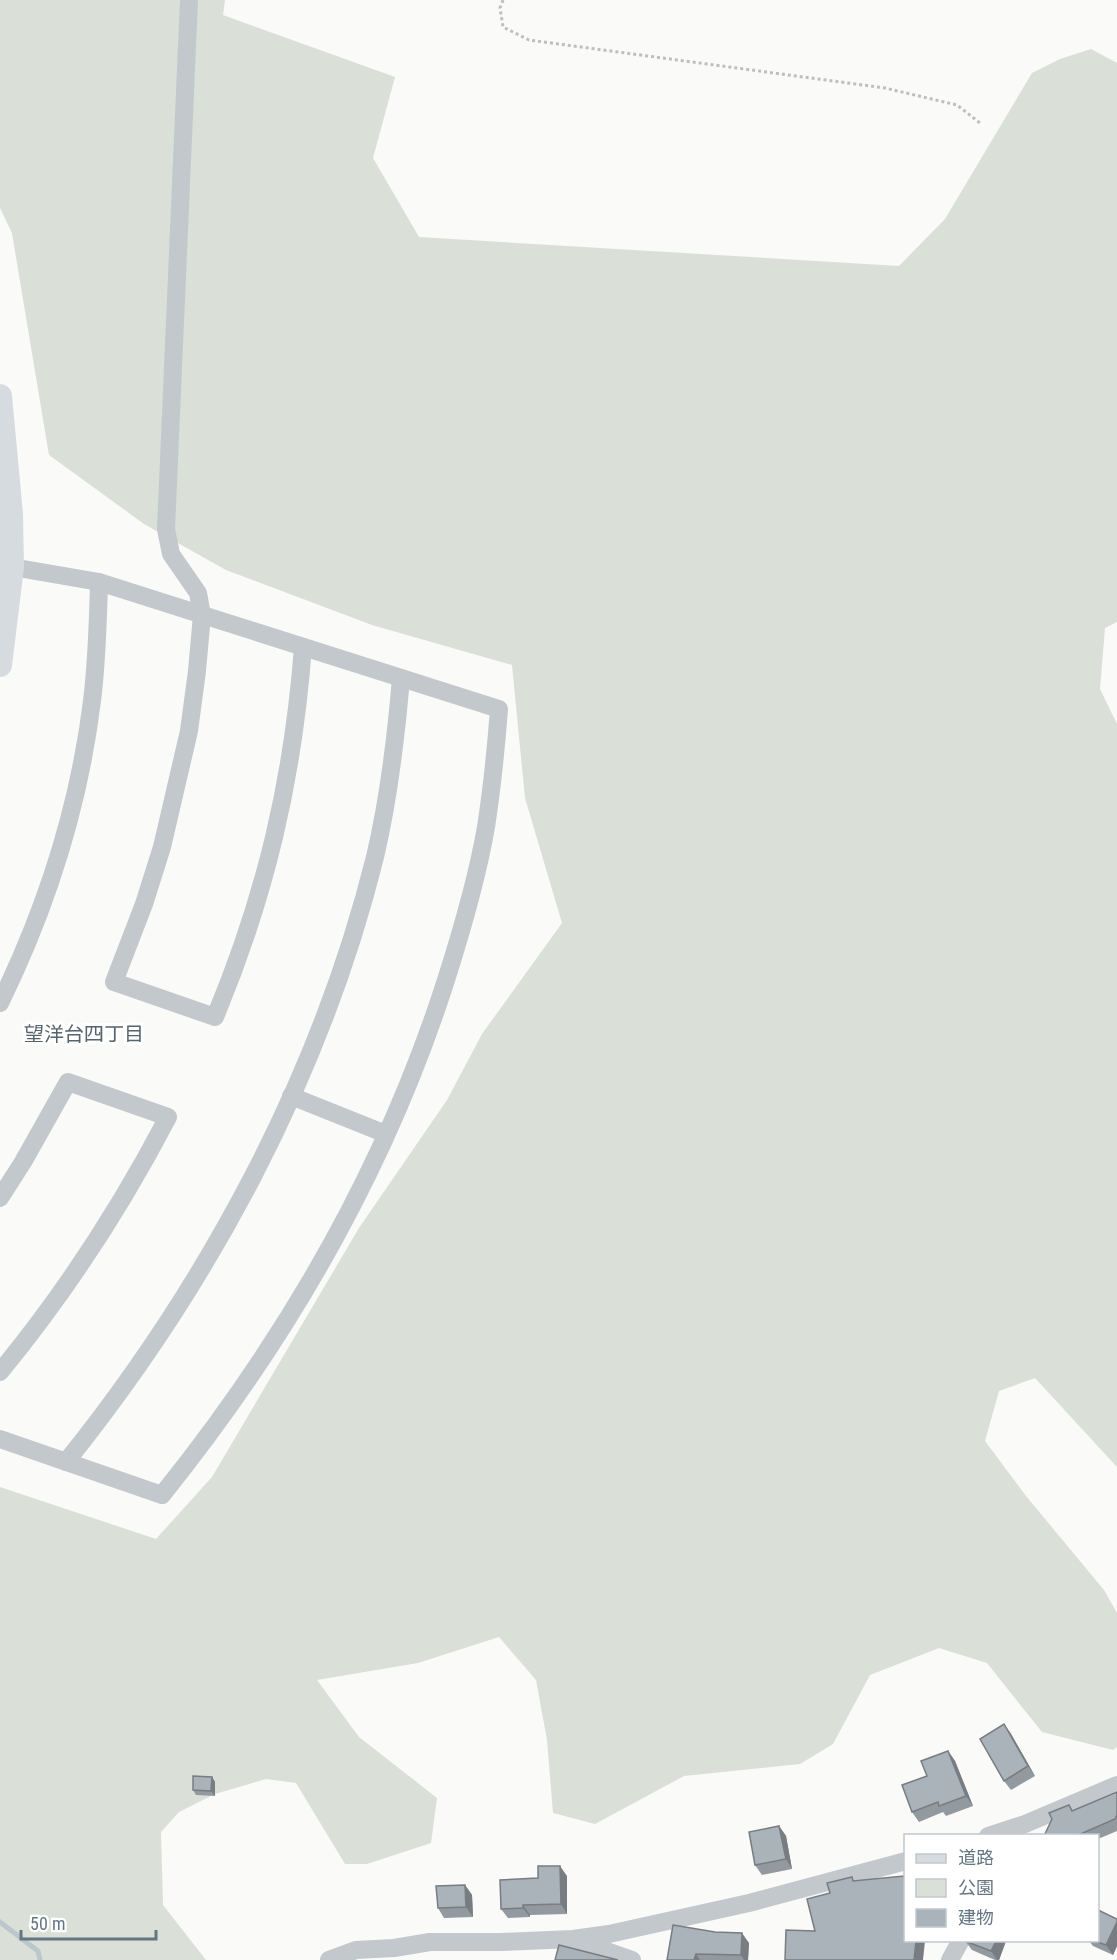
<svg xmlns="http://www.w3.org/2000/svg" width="1117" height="1960" font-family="'Roboto Condensed','Noto Sans JP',sans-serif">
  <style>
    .green { fill: #dadfd7 }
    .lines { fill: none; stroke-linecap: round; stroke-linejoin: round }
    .stream { stroke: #bbc7cb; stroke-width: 5 }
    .path { stroke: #bbbfc2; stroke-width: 3; stroke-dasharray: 3 3; stroke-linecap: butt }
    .minor { stroke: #c3c8cc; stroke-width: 18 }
    .secondary { stroke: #d6dbdf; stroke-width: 24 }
    .wall { fill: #929a9f }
    .shaded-wall { fill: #777d82 }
    .building { fill: #aab3b9; stroke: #777d82; stroke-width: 1.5 }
    .labels { text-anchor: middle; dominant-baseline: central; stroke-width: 6; stroke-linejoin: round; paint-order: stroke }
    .neighbourhood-label { font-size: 20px; fill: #57646e; stroke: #fff }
  </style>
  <rect width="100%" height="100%" fill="#fafaf8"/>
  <polygon class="green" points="0,0 225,0 223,15 395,77 373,158 419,237 899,266 945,219 1032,73 1060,59 1091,49 1117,63 1117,622 1105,628 1100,689 1117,724 1117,1467 1035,1378 999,1391 985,1441 1026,1496 1104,1590 1117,1613 1117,1747 1113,1750 1042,1732 987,1663 939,1648 870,1675 833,1744 800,1764 684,1776 595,1824 553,1813 547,1740 536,1680 499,1637 418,1663 317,1680 359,1737 437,1798 431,1843 367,1864 345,1864 296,1783 266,1779 215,1794 179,1812 161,1832 163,1905 206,1960 0,1960 0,1487 156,1539 212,1477 359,1228 447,1100 482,1034 562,923 525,798 512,665 372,625 226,570 144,524 49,455 12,233 0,208"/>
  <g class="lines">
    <polyline class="stream" points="0,1922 38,1951 40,1960"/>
    <polyline class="path" points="503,0 500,8 503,27 529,40 885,88 957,105 980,123"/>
    <g class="minor">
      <path d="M189,0l-23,529 5,25 27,39 4,22 -5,56 -8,60 -27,116 -18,57 -30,78 101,35c51,-122 78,-238 88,-370"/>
      <path d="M0,1003c46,-94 79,-197 92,-302 5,-39 6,-79 7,-119"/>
      <polyline points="291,1096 386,1134"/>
      <path d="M0,1198l23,-36 45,-80 100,35c-47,90 -103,176 -168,255"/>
      <path d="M0,1439l162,56c123,-153 224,-327 284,-515 16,-50 31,-101 40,-153 6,-39 10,-78 13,-118l-400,-127 -87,-15"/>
      <path d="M66,1462c142,-177 254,-384 309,-605 14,-59 21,-119 26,-179"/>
      <polyline points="988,1836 1025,1824 1117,1785"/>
      <polyline points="575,1940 632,1960"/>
      <polyline points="329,1960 356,1950 394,1948 430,1942 501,1942 573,1939 609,1934 749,1903 906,1861"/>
      <polyline points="950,1960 961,1940"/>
    </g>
    <polyline class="secondary" points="0,396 11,514 12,567 0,665"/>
  </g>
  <g class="wall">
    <polygon points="1004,1724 1011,1734 1035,1776 1011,1790 1004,1781"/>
    <polygon points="948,1751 955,1761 973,1806 946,1816 943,1812 919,1822 912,1812 927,1776"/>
    <polygon points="212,1777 215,1782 215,1796 196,1795 193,1790"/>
    <polygon points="1117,1792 1117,1831 1098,1839 1098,1836 1044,1836 1052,1819 1069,1805 1073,1811"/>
    <polygon points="779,1826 786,1836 792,1869 762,1875 755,1865"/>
    <polygon points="567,1876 567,1914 530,1915 530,1917 508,1918 501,1909"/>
    <polygon points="465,1885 472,1895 473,1917 444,1918 438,1908"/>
    <polygon points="1117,1919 1117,1946 1113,1955 1093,1946 1089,1941 1098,1941"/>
    <polygon points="965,1941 1006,1941 999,1960 995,1960 972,1950"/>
    <polygon points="749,1943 748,1960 667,1960"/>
  </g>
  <g class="shaded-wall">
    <polygon points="1004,1724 1011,1734 1035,1776 1028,1766"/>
    <polygon points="948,1751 955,1761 973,1806 966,1796"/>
    <polygon points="212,1777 215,1782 215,1796 211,1791"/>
    <polygon points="779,1826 786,1836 792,1869 786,1859"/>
    <polygon points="560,1866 567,1876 567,1914 561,1904"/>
    <polygon points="465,1885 472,1895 473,1917 466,1907"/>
    <polygon points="523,1905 530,1915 530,1917 523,1908"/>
    <polygon points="1117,1922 1117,1946 1113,1955 1106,1945"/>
    <polygon points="742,1933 749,1943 748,1960 744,1960 741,1955"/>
    <polygon points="916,1941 925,1941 923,1960 914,1960"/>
    <polygon points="996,1941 1006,1941 999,1960 997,1960 991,1951"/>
    <polygon points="696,1954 700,1960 694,1960"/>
  </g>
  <g class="building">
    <polygon points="1004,1724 1028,1766 1004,1781 980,1739"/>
    <polygon points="948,1751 966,1796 939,1806 938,1802 912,1812 902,1785 927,1776 921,1761"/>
    <polygon points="193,1776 212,1777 211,1791 193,1790"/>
    <polygon points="1117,1792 1117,1815 1115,1819 1076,1836 1044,1836 1052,1819 1049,1813 1069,1805 1072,1811"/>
    <polygon points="779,1826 786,1859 755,1865 749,1832"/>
    <polygon points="538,1866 560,1866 561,1904 523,1905 523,1908 501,1909 500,1880 538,1878"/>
    <polygon points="904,1876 906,1894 906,1941 916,1941 914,1960 785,1960 786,1930 815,1931 807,1899 830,1893 827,1883 852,1877 853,1881"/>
    <polygon points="465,1885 466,1907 438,1908 436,1886"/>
    <polygon points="1098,1910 1117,1919 1117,1922 1106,1945 1095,1941 1098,1941"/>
    <polygon points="673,1925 715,1932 742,1933 741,1955 696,1954 694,1960 667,1960"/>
    <polygon points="965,1941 996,1941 991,1951"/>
    <polygon points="559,1945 618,1960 555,1960"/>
  </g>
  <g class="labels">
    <g class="neighbourhood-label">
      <text x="84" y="1034">望洋台四丁目</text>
    </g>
  </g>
  <rect x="904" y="1834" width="195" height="108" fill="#ffffff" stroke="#c1c8cd" stroke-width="1.5"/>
  <rect x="916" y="1854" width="30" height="9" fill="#d6dbdf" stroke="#c1c8cd" stroke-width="1.5"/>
  <text x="958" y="1864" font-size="18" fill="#657683">道路</text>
  <rect x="916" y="1879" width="30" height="18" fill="#dadfd7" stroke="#c1c8cd" stroke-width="1.5"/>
  <text x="958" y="1894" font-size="18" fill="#657683">公園</text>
  <rect x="916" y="1909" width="30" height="18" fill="#aab3b9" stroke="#c1c8cd" stroke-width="1.5"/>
  <text x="958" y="1924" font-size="18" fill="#657683">建物</text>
  <path d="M21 1930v9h135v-9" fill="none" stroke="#657683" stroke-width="3"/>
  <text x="30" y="1930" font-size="18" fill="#657683" stroke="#ffffff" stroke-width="4.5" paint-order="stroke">50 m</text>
</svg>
